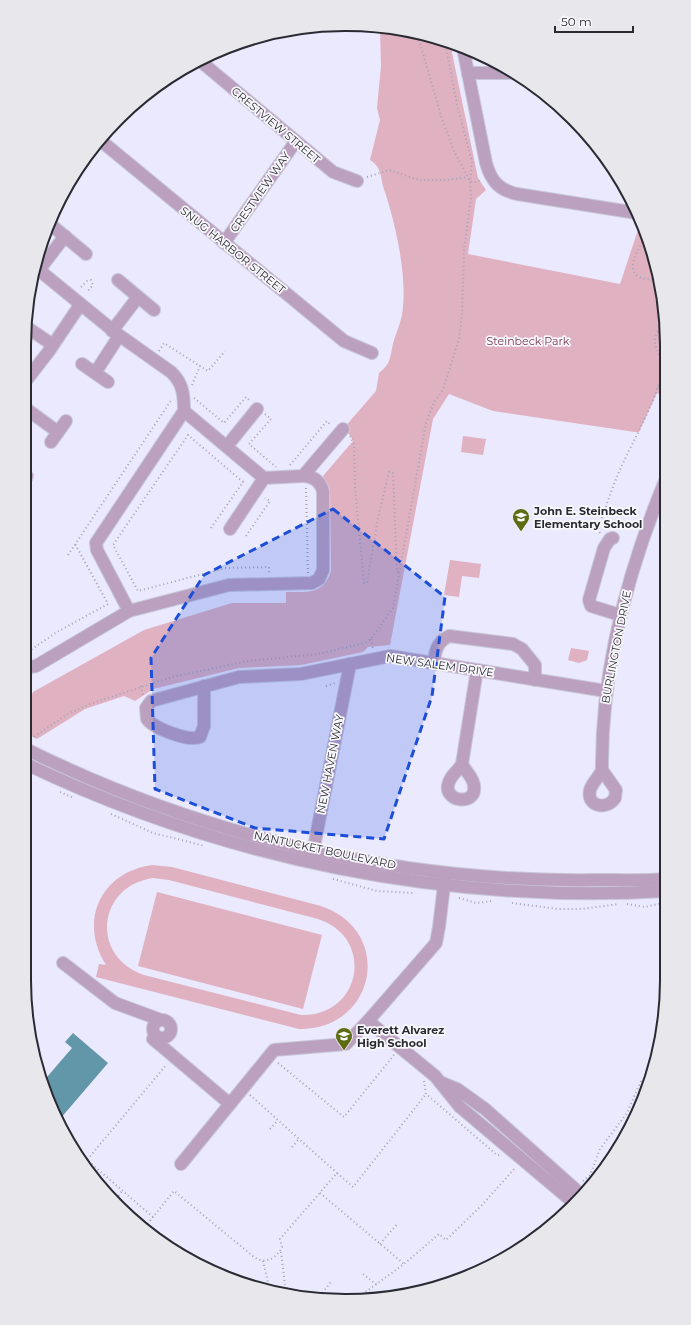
<svg xmlns="http://www.w3.org/2000/svg" width="691" height="1325" font-family="Montserrat,sans-serif">
  <style>
    .green { fill: #dfb1c1; fill-rule: evenodd }
    .water { fill: #6297a9 }
    .lines { fill: none; stroke-linecap: round; stroke-linejoin: round }
    .minor-casing { stroke: #c7c7d9; stroke-width: 14 }
    .path { stroke: #a4a3b3; stroke-width: 2; stroke-dasharray: 1 3; stroke-linecap: butt }
    .minor { stroke: #bca0c0; stroke-width: 12 }
    .marked { fill: #1d4ed8; fill-opacity: 0.2; stroke: #1d4ed8; stroke-width: 3; stroke-dasharray: 8 5; stroke-linejoin: round }
    .labels { text-anchor: middle; dominant-baseline: central; stroke-width: 3.5; stroke-linejoin: round; paint-order: stroke }
    .street-label { font-size: 11px; fill: #2a2a32; stroke: #f8f8fc }
    .park-label { font-size: 11px; fill: #763851; stroke: #f8f8fc }
    .poi-label { font-size: 11px; font-weight: bold; fill: #2a2a32; stroke: #f8f8fc; text-anchor: start }
    .rim { fill: none; stroke: #2a2a32; stroke-width: 2 }
  </style>
  <rect width="100%" height="100%" fill="#eae9fe"/>
  <g class="green">
    <path d="M380,27l49,8 21,8 28,135 8,12 -10,9 -8,55 152,30 19,-57 6,3 19,73v94l-7,-4 -18,39h-4l-142,-21 -44,-17 -16,25 -43,226 -22,2 -5,5 -62,13 -62,3 -86,21 -18,12 -11,-5 -39,13 -48,30 -13,-6v-17l9,-24 111,-62 88,-27h54v-11c22,0 37,3 45,-21l-1,-81 -7,-14 30,-35 -3,-6 -7,-6 33,-38 3,-18c12,-9 11,-16 14,-29 2,-9 7,-19 9,-29 6,-36 -6,-89 -17,-123 -5,-13 -2,-24 -15,-32l10,-40 -3,-12 4,-42z"/>
    <polygon points="463,436 486,439 483,455 461,452"/>
    <polygon points="450,560 481,564 479,578 462,576 459,597 444,595"/>
    <polygon points="571,648 589,651 587,660 579,663 568,660"/>
    <path d="M152,865l20,2 149,39c74,25 55,124 -22,123l-203,-52 3,-13 7,1c-28,-44 -5,-93 46,-100zM153,878l16,2 149,39c58,19 43,98 -17,96l-157,-40c-54,-18 -47,-89 9,-97z"/>
    <polygon points="157,892 322,935 303,1009 138,966"/>
  </g>
  <polygon class="water" points="73,1033 108,1063 60,1119 41,1084 72,1048 65,1042"/>
  <g class="lines">
    <defs>
      <g id="minor">
        <path d="M463,48l23,115c5,18 13,27 31,31l120,19"/>
        <polyline points="199,60 333,172 357,181"/>
        <polyline points="468,73 511,73"/>
        <polyline points="100,140 344,341 372,353"/>
        <polyline points="50,224 86,254"/>
        <polyline points="224,243 296,141"/>
        <path d="M34,266l82,67 55,39c12,11 13,23 13,39l-88,132 1,7 32,61"/>
        <polyline points="39,270 65,236"/>
        <polyline points="118,280 154,310"/>
        <polyline points="25,326 53,345"/>
        <polyline points="112,331 138,297"/>
        <polyline points="82,364 108,382"/>
        <polyline points="95,373 119,336"/>
        <polyline points="25,382 49,351 80,305"/>
        <polyline points="25,408 58,432"/>
        <polyline points="184,411 264,478 303,476"/>
        <polyline points="51,442 66,421"/>
        <polyline points="227,446 257,409"/>
        <polyline points="25,480 27,476"/>
        <polyline points="230,529 264,478"/>
        <polyline points="613,538 610,539 604,548 589,600 591,606 620,615"/>
        <path d="M434,663c1,-12 3,-21 15,-27l64,8 9,5 13,16v15"/>
        <path d="M24,668l12,-2 93,-55 100,-26 83,-2 7,-4 4,-9v-79c-3,-10 -10,-15 -20,-15l40,-47"/>
        <path d="M204,686v40l-4,11c-11,5 -47,-9 -53,-18l-1,-11 5,-7 88,-24 62,-3 89,-18 216,35"/>
        <path d="M24,748c176,88 376,135 572,132 23,0 47,1 70,-1"/>
        <path d="M24,763c200,96 421,141 642,128"/>
        <path d="M462,764c3,7 12,14 12,22 3,21 -33,16 -25,-4 2,-7 10,-12 13,-18z"/>
        <polyline points="462,764 477,670"/>
        <path d="M602,770c-1,-100 25,-197 63,-289"/>
        <path d="M602,770l14,20 -1,8c-9,13 -29,8 -25,-8 2,-7 9,-13 12,-20z"/>
        <polyline points="312,857 350,664"/>
        <polyline points="445,877 439,927 436,943 368,1021 435,1076 460,1107 568,1198 577,1201"/>
        <polyline points="63,963 115,1003 161,1020"/>
        <circle cx="162" cy="1029" r="9"/>
        <polyline points="155,1035 153,1039 230,1104"/>
        <polyline points="440,1082 457,1089 485,1109 575,1189 580,1197"/>
        <polyline points="181,1164 274,1050 346,1044 368,1021"/>
      </g>
    </defs>
    <use href="#minor" class="minor-casing"/>
    <g class="path">
      <polyline points="445,41 457,105 472,162 470,181 475,182 482,180"/>
      <polyline points="367,177 389,170 419,180 448,180 468,177"/>
      <path d="M646,235c-12,22 -27,45 12,45"/>
      <polyline points="81,287 87,281 91,280 93,285 87,292"/>
      <polyline points="159,351 164,343 200,366"/>
      <polyline points="192,385 200,366 208,371 225,351"/>
      <polyline points="658,387 664,390"/>
      <polyline points="194,398 224,423 246,397 250,401"/>
      <polyline points="265,414 271,419 249,444 276,467"/>
      <polyline points="350,436 354,444 355,488 364,583 367,583 378,518 389,472 393,473 397,572 400,572"/>
      <polyline points="290,465 327,421 331,426"/>
      <polyline points="306,488 308,573"/>
      <polyline points="211,528 243,482 188,435 113,545 138,591 226,568 269,567 269,574"/>
      <path d="M600,533l-2,-4c7,-19 13,-39 21,-57 14,-32 34,-64 43,-98 5,-20 -20,-31 2,-49"/>
      <polyline points="246,536 270,501 265,498"/>
      <polyline points="68,555 172,399"/>
      <polyline points="371,639 373,648"/>
      <polyline points="24,650 29,651 57,632 108,604 75,544"/>
      <polyline points="141,686 143,695"/>
      <polyline points="326,686 335,683"/>
      <polyline points="31,739 66,715 90,704 172,677 248,661 318,654 365,643 371,639 393,608 426,423 434,402 443,390 459,339 462,314 464,250 471,197 470,181 454,151 442,119 417,33"/>
      <polyline points="60,792 74,798"/>
      <polyline points="111,814 153,833 205,846"/>
      <polyline points="333,879 377,891 413,893"/>
      <polyline points="459,898 476,903 493,901"/>
      <polyline points="512,903 558,909 581,909 619,904"/>
      <polyline points="627,904 645,907 662,903"/>
      <polyline points="278,1063 344,1117 394,1055"/>
      <polyline points="424,1081 426,1094 497,1155 500,1155"/>
      <polyline points="250,1095 337,1173"/>
      <polyline points="270,1129 278,1120"/>
      <polyline points="292,1147 299,1139"/>
      <polyline points="583,1181 590,1175 600,1149 627,1113 641,1081 649,1073 660,1037"/>
      <polyline points="320,1193 404,1264"/>
      <polyline points="116,1199 122,1191"/>
      <polyline points="153,1217 87,1160 167,1064"/>
      <path d="M145,1227l29,-36 80,66c11,8 23,1 28,-10l-2,-8 57,-66 16,14 73,-93"/>
      <polyline points="380,1244 398,1223"/>
      <polyline points="281,1252 286,1292"/>
      <polyline points="263,1261 270,1291"/>
      <polyline points="363,1274 377,1285"/>
      <polyline points="320,1296 331,1282"/>
      <polyline points="356,1299 404,1264 439,1234 446,1240 482,1205 516,1167"/>
    </g>
    <use href="#minor" class="minor"/>
  </g>
  <path class="marked" d="M333,509l112,88 -13,99 -48,143 -129,-11 -100,-39 -4,-131 53,-83z"/>
  <defs>
    <symbol id="school-pin" viewBox="-11 -11 22 30"><path d="M0 17L-7.5 6A9.5 9.5 0 1 1 7.5 6Z" fill="#5d6b15" stroke="#f8f8fc"/><path d="M0-5L7-2L0 1L-7-2ZM-4 1L0 2.5L4 1V4Q0 6-4 4Z" fill="#fff"/></symbol>
  </defs>
  <g fill-rule="evenodd">
    <use href="#school-pin" x="511" y="507" width="20" height="27"/>
    <use href="#school-pin" x="334" y="1026" width="20" height="27"/>
  </g>
  <g class="labels">
    <g class="street-label">
      <text transform="translate(276 125) rotate(40)">CRESTVIEW STREET</text>
      <text transform="translate(260 192) rotate(-55)">CRESTVIEW WAY</text>
      <text transform="translate(233 250) rotate(39)">SNUG HARBOR STREET</text>
      <text transform="translate(616 647) rotate(-79)">BURLINGTON DRIVE</text>
      <text transform="translate(440 665) rotate(8)">NEW SALEM DRIVE</text>
      <text transform="translate(330 764) rotate(-79)">NEW HAVEN WAY</text>
      <text transform="translate(325 850) rotate(12)">NANTUCKET BOULEVARD</text>
    </g>
    <g class="park-label">
      <text x="528" y="341">Steinbeck Park</text>
    </g>
    <g class="poi-label">
      <text x="534" y="511">John E. Steinbeck<tspan x="534" dy="13">Elementary School</tspan></text>
      <text x="357" y="1030">Everett Alvarez<tspan x="357" dy="13">High School</tspan></text>
    </g>
  </g>
  <path d="M0 0H691V1325H0ZM345 31H346A314 314 0 0 1 660 345V980A314 314 0 0 1 346 1294H345A314 314 0 0 1 31 980V345A314 314 0 0 1 345 31Z" fill="#e8e8ec" fill-rule="evenodd"/>
  <path class="rim" d="M345 31H346A314 314 0 0 1 660 345V980A314 314 0 0 1 346 1294H345A314 314 0 0 1 31 980V345A314 314 0 0 1 345 31Z"/>
  <path d="M555 26v6h78v-6" fill="none" stroke="#2a2a32" stroke-width="2"/>
  <text x="561" y="26" font-size="12" fill="#2a2a32" stroke="#f8f8fc" stroke-width="3" paint-order="stroke">50 m</text>
</svg>
